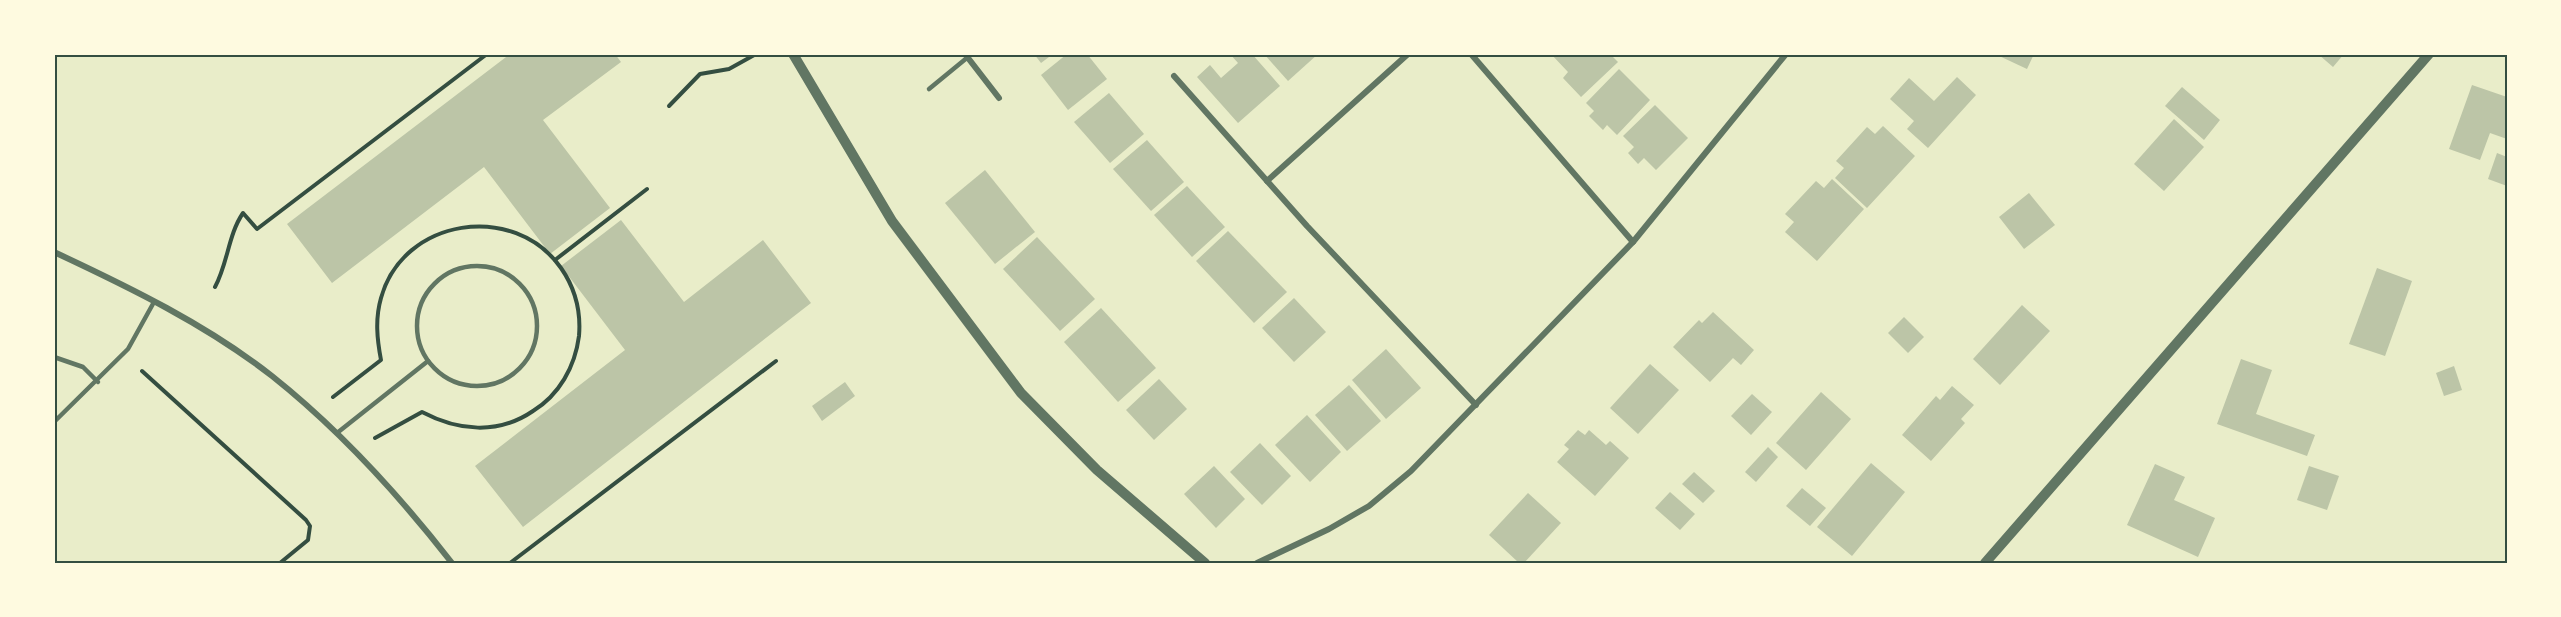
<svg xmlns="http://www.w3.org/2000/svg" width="2561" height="617" font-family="Merriweather,serif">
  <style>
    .building { fill: #bcc5a7 }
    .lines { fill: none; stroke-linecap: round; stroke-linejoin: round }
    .path { stroke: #344e41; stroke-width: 4 }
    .service { stroke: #617663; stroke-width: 4.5 }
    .minor { stroke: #617663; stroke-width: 6 }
    .tertiary { stroke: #617663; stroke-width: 10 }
    .neatline { fill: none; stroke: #344e41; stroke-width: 2 }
  </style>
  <rect width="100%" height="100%" fill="#e9edc9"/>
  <g class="building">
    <polygon points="510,54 615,54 621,62 543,120 610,208 550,254 484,167 332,283 287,224"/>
    <polygon points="1034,54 1053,54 1041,63"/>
    <polygon points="1067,54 1087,54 1107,79 1068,110 1041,75"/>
    <polygon points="1230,54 1252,54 1280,86 1238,123 1197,77 1210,65 1221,78 1238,63"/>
    <polygon points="1264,54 1318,54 1288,81"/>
    <polygon points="1551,54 1610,54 1618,62 1581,97 1563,78 1568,72"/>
    <polygon points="1995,54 2034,54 2027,69"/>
    <polygon points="2318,54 2344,54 2333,67"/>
    <polygon points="1619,69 1650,100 1617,135 1607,125 1603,130 1589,116 1594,111 1586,103"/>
    <polygon points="1957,77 1976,95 1928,148 1907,129 1914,121 1890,99 1909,78 1934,101"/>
    <polygon points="2472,85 2507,97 2507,139 2490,133 2480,160 2449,149"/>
    <polygon points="2182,87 2220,120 2204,140 2165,106"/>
    <polygon points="1109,93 1144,134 1110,163 1074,122"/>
    <polygon points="1655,105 1688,138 1656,170 1644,158 1638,164 1628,153 1634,147 1623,136"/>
    <polygon points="2174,119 2204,147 2164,191 2134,164"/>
    <polygon points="1883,126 1915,156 1867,208 1835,178 1844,168 1836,161 1867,127 1875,134"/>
    <polygon points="1147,140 1184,182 1151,211 1113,169"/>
    <polygon points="2497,153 2507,157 2507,186 2488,179"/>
    <polygon points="985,170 1035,232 995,264 945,203"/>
    <polygon points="1832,179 1864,209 1817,261 1785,232 1794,222 1785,214 1816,181 1824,188"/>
    <polygon points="1187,186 1225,227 1192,257 1154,215"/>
    <polygon points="2029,193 2055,225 2024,249 1999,217"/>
    <polygon points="621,220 684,302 763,240 811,303 523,527 475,466 625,350 561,266"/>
    <polygon points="1228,231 1287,292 1254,323 1196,261"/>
    <polygon points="1037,237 1095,299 1060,331 1003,269"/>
    <polygon points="2377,268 2412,281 2385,356 2349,344"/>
    <polygon points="1294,298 1326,332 1294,362 1262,328"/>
    <polygon points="2022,305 2050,331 2000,385 1973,359"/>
    <polygon points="1101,308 1156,368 1118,402 1064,342"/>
    <polygon points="1713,312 1754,350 1741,365 1733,358 1710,382 1673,347 1699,320 1702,323"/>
    <polygon points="1904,317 1924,337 1908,353 1888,333"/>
    <polygon points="1386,349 1421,388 1386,419 1352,380"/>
    <polygon points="2241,359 2272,370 2256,414 2315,435 2307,456 2217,424"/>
    <polygon points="1650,364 1679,390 1638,434 1610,408"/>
    <polygon points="2454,366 2462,390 2444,396 2436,373"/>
    <polygon points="1159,379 1187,409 1154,440 1126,410"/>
    <polygon points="845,382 855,396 822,421 812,406"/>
    <polygon points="1349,385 1381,421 1347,451 1315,415"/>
    <polygon points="1952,386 1974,405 1961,419 1965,423 1931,461 1902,435 1936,396 1940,400"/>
    <polygon points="1821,392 1851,419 1806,470 1776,443"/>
    <polygon points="1752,394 1772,412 1751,435 1731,416"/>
    <polygon points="1307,415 1341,452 1310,482 1275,445"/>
    <polygon points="1578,430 1585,435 1589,430 1606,445 1610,441 1629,458 1595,496 1557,462 1569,449 1564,445"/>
    <polygon points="1260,443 1291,476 1262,505 1230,472"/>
    <polygon points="1768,447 1778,457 1756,482 1745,472"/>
    <polygon points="1871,463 1905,492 1852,556 1817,527"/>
    <polygon points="2155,464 2185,477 2174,500 2215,518 2198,557 2127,525"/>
    <polygon points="1214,466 1245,499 1216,528 1184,494"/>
    <polygon points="2309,466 2339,476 2327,510 2297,500"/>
    <polygon points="1694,472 1715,491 1703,503 1682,484"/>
    <polygon points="1802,488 1826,508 1810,526 1786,506"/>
    <polygon points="1670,492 1695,514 1680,530 1655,508"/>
    <polygon points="1528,493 1561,523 1524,563 1519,563 1489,535"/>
  </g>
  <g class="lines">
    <g class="path">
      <polyline points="669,106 700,74 729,69 756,54"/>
      <polyline points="555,260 647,189"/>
      <path d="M215,287c13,-24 13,-52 28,-74l14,16 230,-175"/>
      <polyline points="142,371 306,520 310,526 308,540 280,563"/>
      <path d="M333,397l48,-37c-4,-21 -6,-41 0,-62 22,-80 133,-97 180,-30 14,20 20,44 18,68 -4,31 -20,59 -46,75 -35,24 -75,20 -111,1l-47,26"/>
      <polyline points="510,563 776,361"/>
    </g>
    <g class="service">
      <polyline points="929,89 968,57"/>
      <circle cx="477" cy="326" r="60"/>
      <polyline points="54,357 83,367 98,382"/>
      <polyline points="54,422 128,349 154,302"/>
      <polyline points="337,433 428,361"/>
    </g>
    <g class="minor">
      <polyline points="965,54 999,98"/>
      <polyline points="1471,54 1633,242"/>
      <polyline points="1174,76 1307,226 1476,405"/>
      <polyline points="1267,181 1408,54"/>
      <path d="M54,252c75,35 153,73 218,124 68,54 127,119 180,187"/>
      <polyline points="1257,563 1329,529 1369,506 1411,471 1633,242 1786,54"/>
    </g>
    <g class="tertiary">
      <polyline points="793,54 892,221 1021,393 1097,470 1205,563"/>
      <polyline points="1985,563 2429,54"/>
    </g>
  </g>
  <rect width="2561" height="617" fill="none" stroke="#fefae0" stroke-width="111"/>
  <rect x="56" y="56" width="2450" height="506" class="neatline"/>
</svg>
